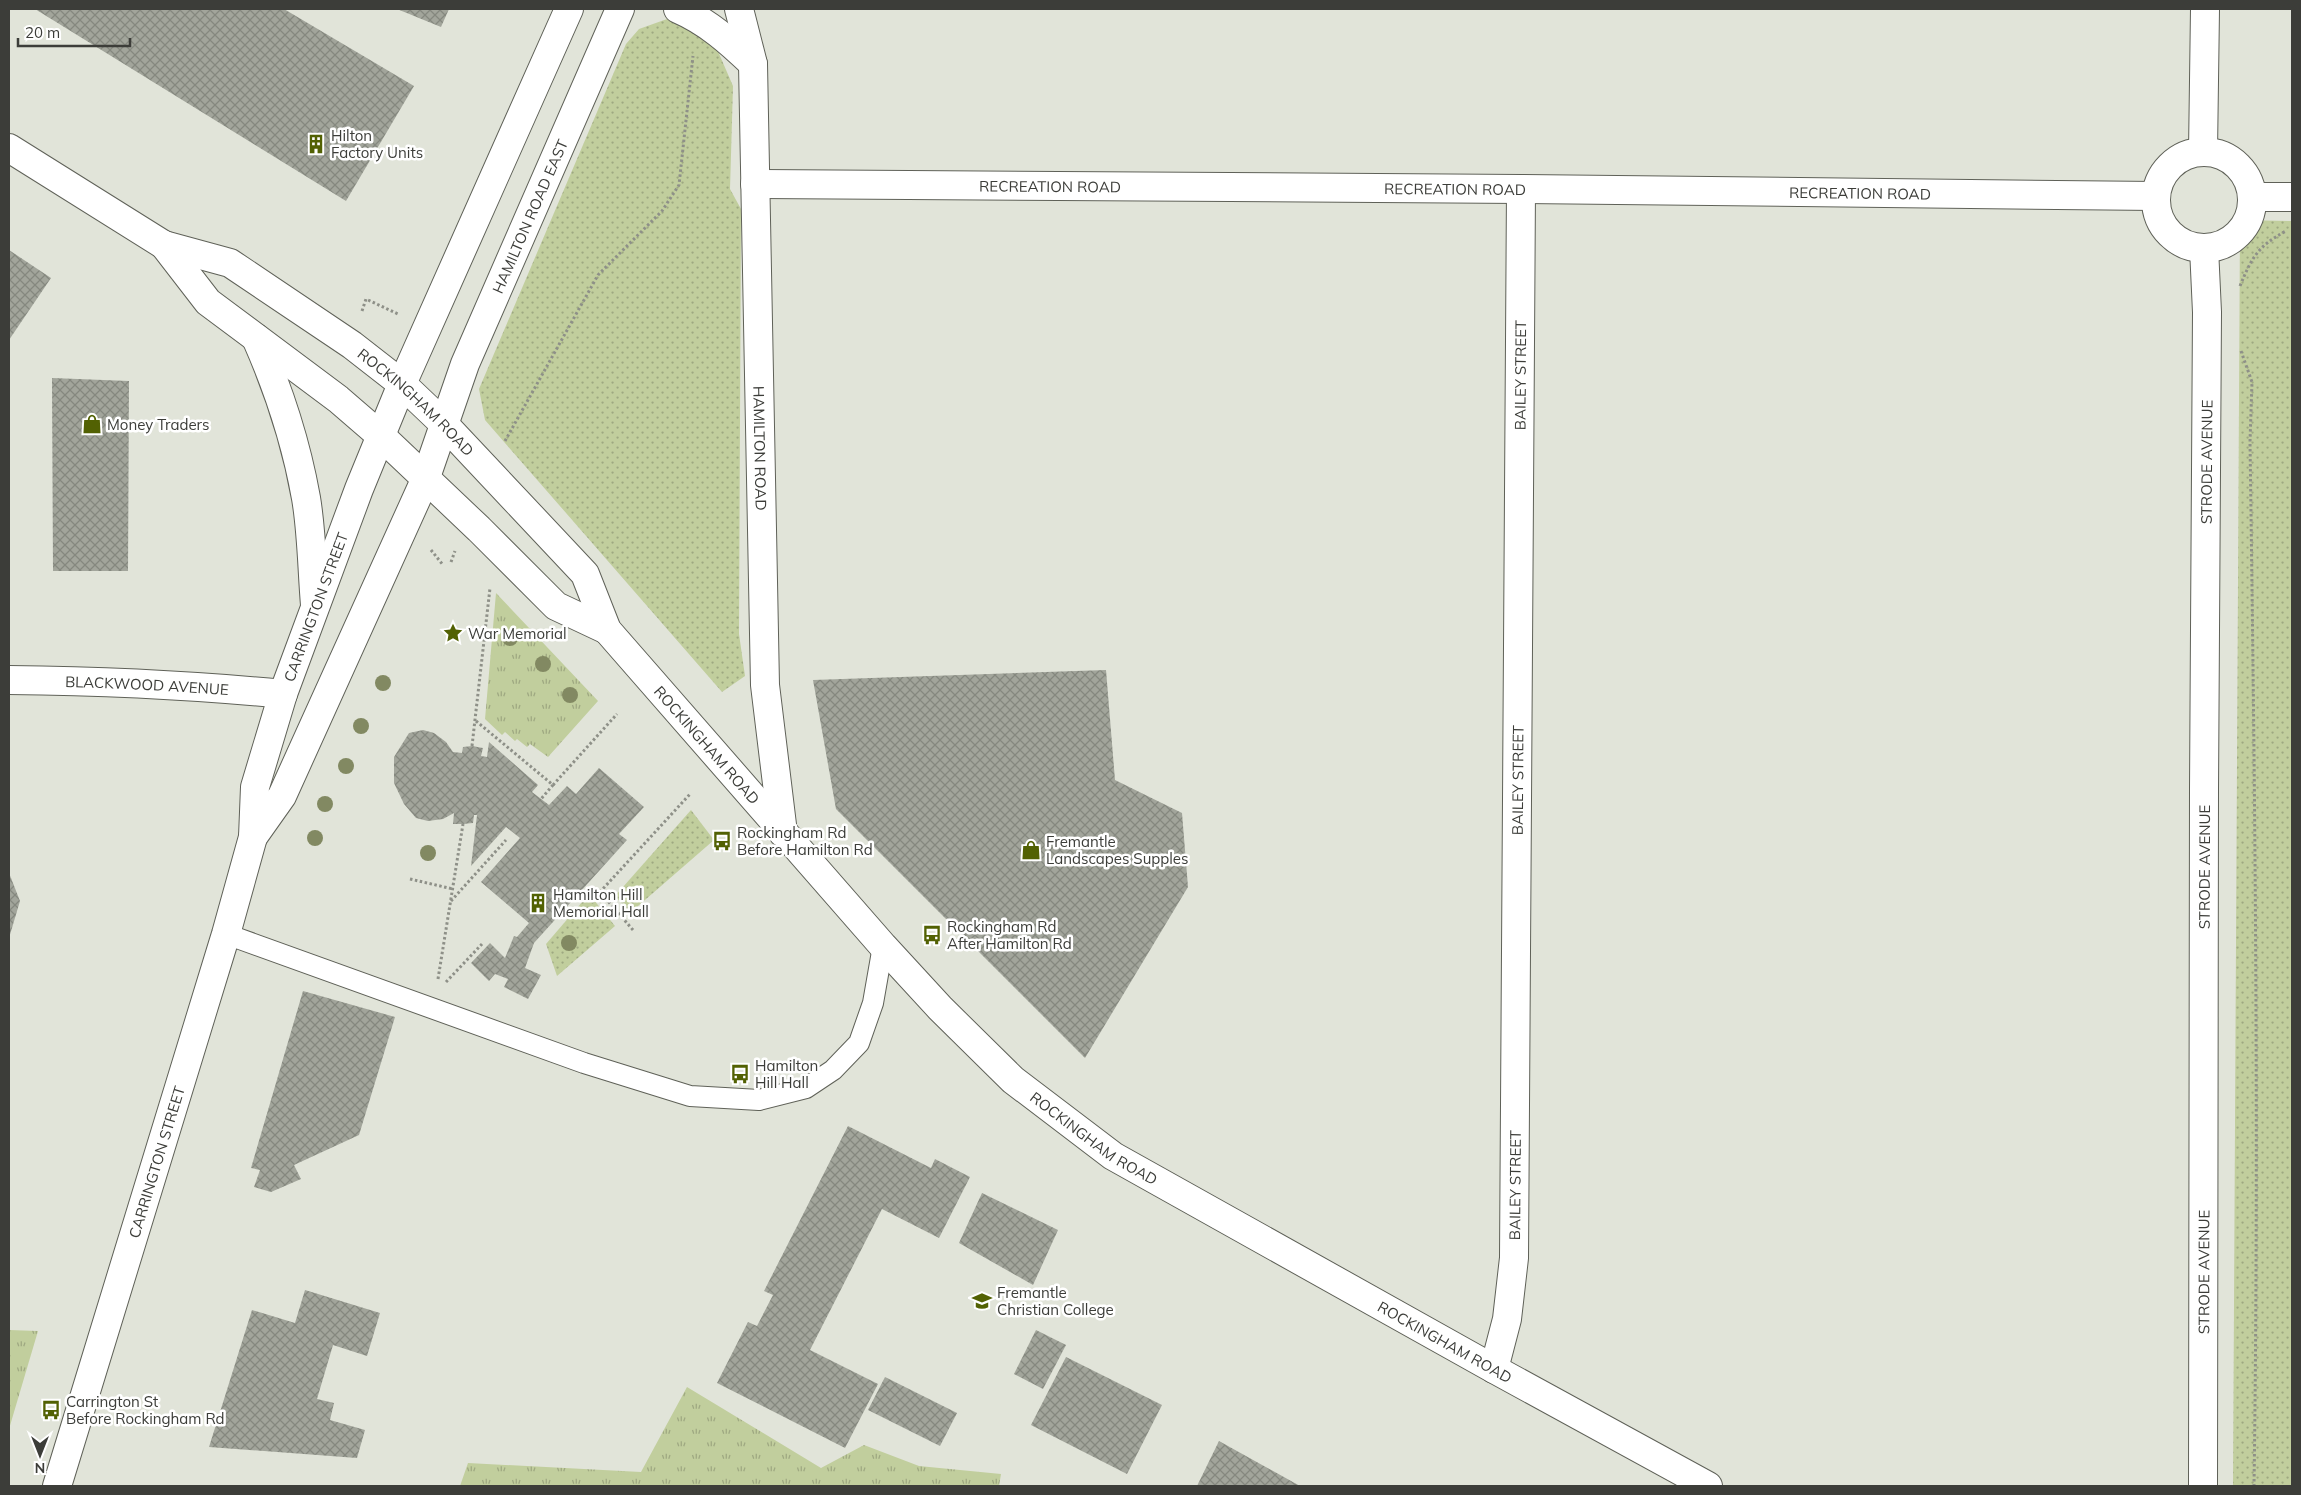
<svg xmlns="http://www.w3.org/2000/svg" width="2301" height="1495" font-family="Mulish,sans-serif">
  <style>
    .grass { fill: url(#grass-tufts) }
    .park { fill: url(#park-dots) }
    .building { fill: url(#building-cross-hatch) }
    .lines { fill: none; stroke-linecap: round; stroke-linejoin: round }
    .service-casing { stroke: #5f6158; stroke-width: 22 }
    .minor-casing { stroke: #5f6158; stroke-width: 30 }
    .tertiary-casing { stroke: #5f6158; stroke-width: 30 }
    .secondary-casing { stroke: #5f6158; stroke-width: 30 }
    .primary-casing { stroke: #5f6158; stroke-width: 30 }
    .path { stroke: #8e9088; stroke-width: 3; stroke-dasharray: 2.5 2.5; stroke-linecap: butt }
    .service { stroke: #fff; stroke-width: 20 }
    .minor { stroke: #fff; stroke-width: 28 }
    .tertiary { stroke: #fff; stroke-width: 28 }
    .secondary { stroke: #fff; stroke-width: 28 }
    .primary { stroke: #fff; stroke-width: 28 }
    .tree { fill: #828962 }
    .labels { text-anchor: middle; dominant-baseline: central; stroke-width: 5; stroke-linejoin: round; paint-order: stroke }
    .poi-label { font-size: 15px; fill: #3c3d39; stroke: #fff; text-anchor: start }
    .street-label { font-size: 15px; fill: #3c3d39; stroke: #fff }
  </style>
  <defs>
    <pattern id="grass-tufts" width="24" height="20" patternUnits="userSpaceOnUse" patternTransform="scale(1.25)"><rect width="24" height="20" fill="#c1ce9d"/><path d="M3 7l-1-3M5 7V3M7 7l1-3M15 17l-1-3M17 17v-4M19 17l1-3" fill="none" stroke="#9ea881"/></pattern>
    <pattern id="park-dots" width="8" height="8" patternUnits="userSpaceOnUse" patternTransform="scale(1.25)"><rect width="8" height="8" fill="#c1ce9d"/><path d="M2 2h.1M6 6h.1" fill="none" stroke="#9ea881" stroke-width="1.8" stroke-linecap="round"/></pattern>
    <pattern id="building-cross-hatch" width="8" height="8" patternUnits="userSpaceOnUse" patternTransform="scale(1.25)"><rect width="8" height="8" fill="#a2a59b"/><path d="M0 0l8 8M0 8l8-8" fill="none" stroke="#85887f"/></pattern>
  </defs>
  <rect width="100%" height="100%" fill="#e1e4d9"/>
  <g class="grass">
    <polygon points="496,593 598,701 548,757 530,744 527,747 517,739 515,741 505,732 502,735 485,719"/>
    <polygon points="9,1330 38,1331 9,1429"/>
    <polygon points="687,1387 821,1468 864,1445 919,1466 1001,1474 999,1486 460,1486 468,1463 641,1472"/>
  </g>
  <g class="park">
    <polygon points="667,19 689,26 717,49 733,86 730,189 741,209 739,634 745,676 722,692 485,420 479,389 626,44 639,29"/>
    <polygon points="2240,220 2292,221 2292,1486 2233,1486"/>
    <polygon points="691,810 714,840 630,913 615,896"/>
    <polygon points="589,894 615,926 557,976 546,944"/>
  </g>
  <g class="building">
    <polygon points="35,9 284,9 414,86 346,201"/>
    <polygon points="397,9 449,9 441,27"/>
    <polygon points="9,250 51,278 9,340"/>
    <polygon points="52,378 129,381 128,571 53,571"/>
    <polygon points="1106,670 1115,780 1182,813 1188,887 1085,1058 836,809 813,680"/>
    <polygon points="423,730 434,733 446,742 453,752 462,753 463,747 472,746 483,748 481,756 487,757 489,742 538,785 532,792 549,805 567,786 576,794 599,768 644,807 619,834 627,840 534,943 525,968 541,975 528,999 504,987 508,979 495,974 489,981 471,963 490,943 505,958 514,936 517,937 529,923 481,882 520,838 506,827 471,866 477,815 474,815 473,823 463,824 453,824 454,813 443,819 428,821 416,818 404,804 394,783 394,757 409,733"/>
    <polygon points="9,873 20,901 9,938"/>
    <polygon points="303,991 395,1017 359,1135 294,1165 301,1179 271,1192 254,1187 260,1170 251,1168"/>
    <polygon points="848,1126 931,1168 935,1159 970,1177 939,1238 882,1209 810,1350 878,1384 845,1448 717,1383 748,1322 757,1326 773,1295 764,1291"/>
    <polygon points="982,1193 1058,1230 1033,1285 959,1243"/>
    <polygon points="305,1290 380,1313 367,1356 333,1345 317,1399 334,1403 330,1420 365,1430 357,1458 209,1447 252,1310 295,1323"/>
    <polygon points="1036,1330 1066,1345 1043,1389 1014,1374"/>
    <polygon points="1066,1357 1162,1405 1127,1474 1031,1425"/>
    <polygon points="885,1377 957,1413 940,1446 868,1410"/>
    <polygon points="1219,1441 1300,1486 1197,1486"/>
  </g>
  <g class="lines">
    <defs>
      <polyline id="service" points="226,934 584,1063 690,1096 759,1100 806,1088 833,1070 859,1043 873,1003 883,946"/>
      <g id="minor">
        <path d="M678,9c30,13 52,33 75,55"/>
        <path id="s1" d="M739,9l14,55 12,621 18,148"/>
        <circle cx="2204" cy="200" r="48"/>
        <polyline points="2203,152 2205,9"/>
        <path id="s2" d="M755,184l766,5 635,7"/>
        <polyline points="2253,197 2292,197"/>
        <path id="s3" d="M1494,1369l13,-50 7,-61 7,-1069"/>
        <path id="s4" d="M2203,1486l1,-697 3,-477 -3,-64"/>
      </g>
      <g id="tertiary">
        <path id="s5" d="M9,680c91,1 183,5 274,14"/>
      </g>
      <g id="secondary">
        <path id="s6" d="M253,837l29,-41 143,-316 40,-116 155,-355"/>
        <path id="s7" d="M57,1486l169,-552 27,-97 2,-50 28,-93 76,-205 43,-105 167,-375"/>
      </g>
      <g id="primary">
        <path id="s8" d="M9,148l155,97 66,18 122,82 50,39 42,40 141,150 22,56 276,316 57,62 73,72 100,76 381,213 214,117"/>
        <polyline points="164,245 208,302 338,399 382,437 479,529 556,606 607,630"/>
        <path d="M256,338c23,52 40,104 50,160 6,35 6,72 9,107"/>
      </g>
    </defs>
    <use href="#service" class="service-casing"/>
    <use href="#minor" class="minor-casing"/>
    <use href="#tertiary" class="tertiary-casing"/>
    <use href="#secondary" class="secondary-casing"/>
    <use href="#primary" class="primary-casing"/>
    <g class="path">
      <path d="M2240,286c12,-29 18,-40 46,-55"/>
      <polyline points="362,311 366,299 398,314"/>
      <path d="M2241,351l11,31 -2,60c5,348 9,696 4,1044"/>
      <polyline points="505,441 598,275 662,211 679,185 693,56"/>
      <polyline points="431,550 443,565"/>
      <polyline points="451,562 455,551"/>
      <polyline points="476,721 553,785 541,799"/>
      <polyline points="472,746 490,588"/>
      <polyline points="553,785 617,714"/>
      <polyline points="410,879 453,889"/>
      <polyline points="451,901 506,840"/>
      <polyline points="633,930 600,892 691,793"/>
      <polyline points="438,979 463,824"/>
      <polyline points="446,982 482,944"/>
    </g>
    <use href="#service" class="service"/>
    <use href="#minor" class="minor"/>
    <use href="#tertiary" class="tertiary"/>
    <use href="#secondary" class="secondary"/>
    <use href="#primary" class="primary"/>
  </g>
  <g class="tree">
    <circle cx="510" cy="638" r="8"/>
    <circle cx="543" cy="664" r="8"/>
    <circle cx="383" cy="683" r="8"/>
    <circle cx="570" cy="695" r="8"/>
    <circle cx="361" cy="726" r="8"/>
    <circle cx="346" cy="766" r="8"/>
    <circle cx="325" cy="804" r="8"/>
    <circle cx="315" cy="838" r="8"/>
    <circle cx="428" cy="853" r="8"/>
    <circle cx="569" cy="943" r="8"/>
  </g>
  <defs>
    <symbol id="building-bare" viewBox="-9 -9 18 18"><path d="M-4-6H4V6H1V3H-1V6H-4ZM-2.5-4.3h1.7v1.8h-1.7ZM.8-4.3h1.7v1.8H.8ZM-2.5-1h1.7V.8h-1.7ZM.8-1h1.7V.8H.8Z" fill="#526103" stroke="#fff" stroke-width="2.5" paint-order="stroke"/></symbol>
    <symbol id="shop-bare" viewBox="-9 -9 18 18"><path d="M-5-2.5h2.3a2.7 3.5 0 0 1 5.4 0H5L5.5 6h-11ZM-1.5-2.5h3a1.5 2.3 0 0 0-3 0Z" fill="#526103" stroke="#fff" stroke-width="2.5" paint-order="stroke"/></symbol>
    <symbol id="sight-bare" viewBox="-9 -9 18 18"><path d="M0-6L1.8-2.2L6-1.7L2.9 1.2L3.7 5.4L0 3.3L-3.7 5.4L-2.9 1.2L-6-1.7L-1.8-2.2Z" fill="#526103" stroke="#fff" stroke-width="2.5" paint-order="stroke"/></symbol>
    <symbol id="bus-bare" viewBox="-9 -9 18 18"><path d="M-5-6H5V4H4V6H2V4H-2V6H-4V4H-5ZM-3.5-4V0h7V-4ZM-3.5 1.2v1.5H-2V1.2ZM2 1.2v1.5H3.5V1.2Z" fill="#526103" stroke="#fff" stroke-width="2.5" paint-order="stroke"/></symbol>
    <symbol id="school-bare" viewBox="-9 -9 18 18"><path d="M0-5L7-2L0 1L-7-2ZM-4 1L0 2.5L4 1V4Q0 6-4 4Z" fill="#526103" stroke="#fff" stroke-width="2.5" paint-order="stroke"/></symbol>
  </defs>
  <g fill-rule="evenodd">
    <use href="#building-bare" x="302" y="130" width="28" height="28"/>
    <use href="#shop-bare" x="78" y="410" width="28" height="28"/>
    <use href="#sight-bare" x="439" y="619" width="28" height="28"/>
    <use href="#bus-bare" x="708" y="827" width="28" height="28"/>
    <use href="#shop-bare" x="1017" y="836" width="28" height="28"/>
    <use href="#building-bare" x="524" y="889" width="28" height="28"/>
    <use href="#bus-bare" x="918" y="921" width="28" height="28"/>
    <use href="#bus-bare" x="726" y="1060" width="28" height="28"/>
    <use href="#school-bare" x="968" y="1287" width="28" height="28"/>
    <use href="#bus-bare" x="37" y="1396" width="28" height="28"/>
  </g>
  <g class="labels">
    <g class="poi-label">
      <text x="331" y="135">Hilton<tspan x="331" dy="17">Factory Units</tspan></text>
      <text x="107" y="424">Money Traders</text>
      <text x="468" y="633">War Memorial</text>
      <text x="737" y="832">Rockingham Rd<tspan x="737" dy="17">Before Hamilton Rd</tspan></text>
      <text x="1046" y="841">Fremantle<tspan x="1046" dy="17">Landscapes Supples</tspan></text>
      <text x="553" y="894">Hamilton Hill<tspan x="553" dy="17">Memorial Hall</tspan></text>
      <text x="947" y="926">Rockingham Rd<tspan x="947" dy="17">After Hamilton Rd</tspan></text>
      <text x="755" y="1065">Hamilton<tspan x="755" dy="17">Hill Hall</tspan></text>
      <text x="997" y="1292">Fremantle<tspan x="997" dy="17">Christian College</tspan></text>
      <text x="66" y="1401">Carrington St<tspan x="66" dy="17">Before Rockingham Rd</tspan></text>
    </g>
    <g class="street-label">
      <text stroke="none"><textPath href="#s2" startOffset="295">RECREATION ROAD</textPath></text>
      <text stroke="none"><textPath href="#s2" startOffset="700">RECREATION ROAD</textPath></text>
      <text stroke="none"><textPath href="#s2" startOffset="1105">RECREATION ROAD</textPath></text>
      <text stroke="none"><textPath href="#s6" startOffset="681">HAMILTON ROAD EAST</textPath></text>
      <text stroke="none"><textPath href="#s3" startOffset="996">BAILEY STREET</textPath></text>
      <text stroke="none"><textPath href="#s8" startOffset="484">ROCKINGHAM ROAD</textPath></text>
      <text stroke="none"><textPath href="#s1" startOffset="441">HAMILTON ROAD</textPath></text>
      <text stroke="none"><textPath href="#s4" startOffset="1024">STRODE AVENUE</textPath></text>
      <text stroke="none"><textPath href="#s7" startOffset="918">CARRINGTON STREET</textPath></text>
      <text stroke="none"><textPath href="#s5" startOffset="138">BLACKWOOD AVENUE</textPath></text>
      <text stroke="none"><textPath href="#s8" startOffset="938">ROCKINGHAM ROAD</textPath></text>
      <text stroke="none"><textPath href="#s3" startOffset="591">BAILEY STREET</textPath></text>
      <text stroke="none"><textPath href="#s4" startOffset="619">STRODE AVENUE</textPath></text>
      <text stroke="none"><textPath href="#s8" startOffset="1492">ROCKINGHAM ROAD</textPath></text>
      <text stroke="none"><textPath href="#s7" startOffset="339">CARRINGTON STREET</textPath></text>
      <text stroke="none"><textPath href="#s3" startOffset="186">BAILEY STREET</textPath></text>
      <text stroke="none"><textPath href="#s4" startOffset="214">STRODE AVENUE</textPath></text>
      <text stroke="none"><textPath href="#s8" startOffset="1898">ROCKINGHAM ROAD</textPath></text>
    </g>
  </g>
  <rect width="2301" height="1495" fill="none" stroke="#3c3d39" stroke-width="20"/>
  <g transform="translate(40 1455) rotate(180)" stroke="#ffffff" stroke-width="4" paint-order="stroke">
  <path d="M0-4L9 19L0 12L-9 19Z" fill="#3c3d39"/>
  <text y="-8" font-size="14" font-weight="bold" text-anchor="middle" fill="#3c3d39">N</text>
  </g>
  <path d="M18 38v8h112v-8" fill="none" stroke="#3c3d39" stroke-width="2.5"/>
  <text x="25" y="38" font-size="15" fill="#3c3d39" stroke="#ffffff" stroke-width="4" paint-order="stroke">20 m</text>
</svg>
